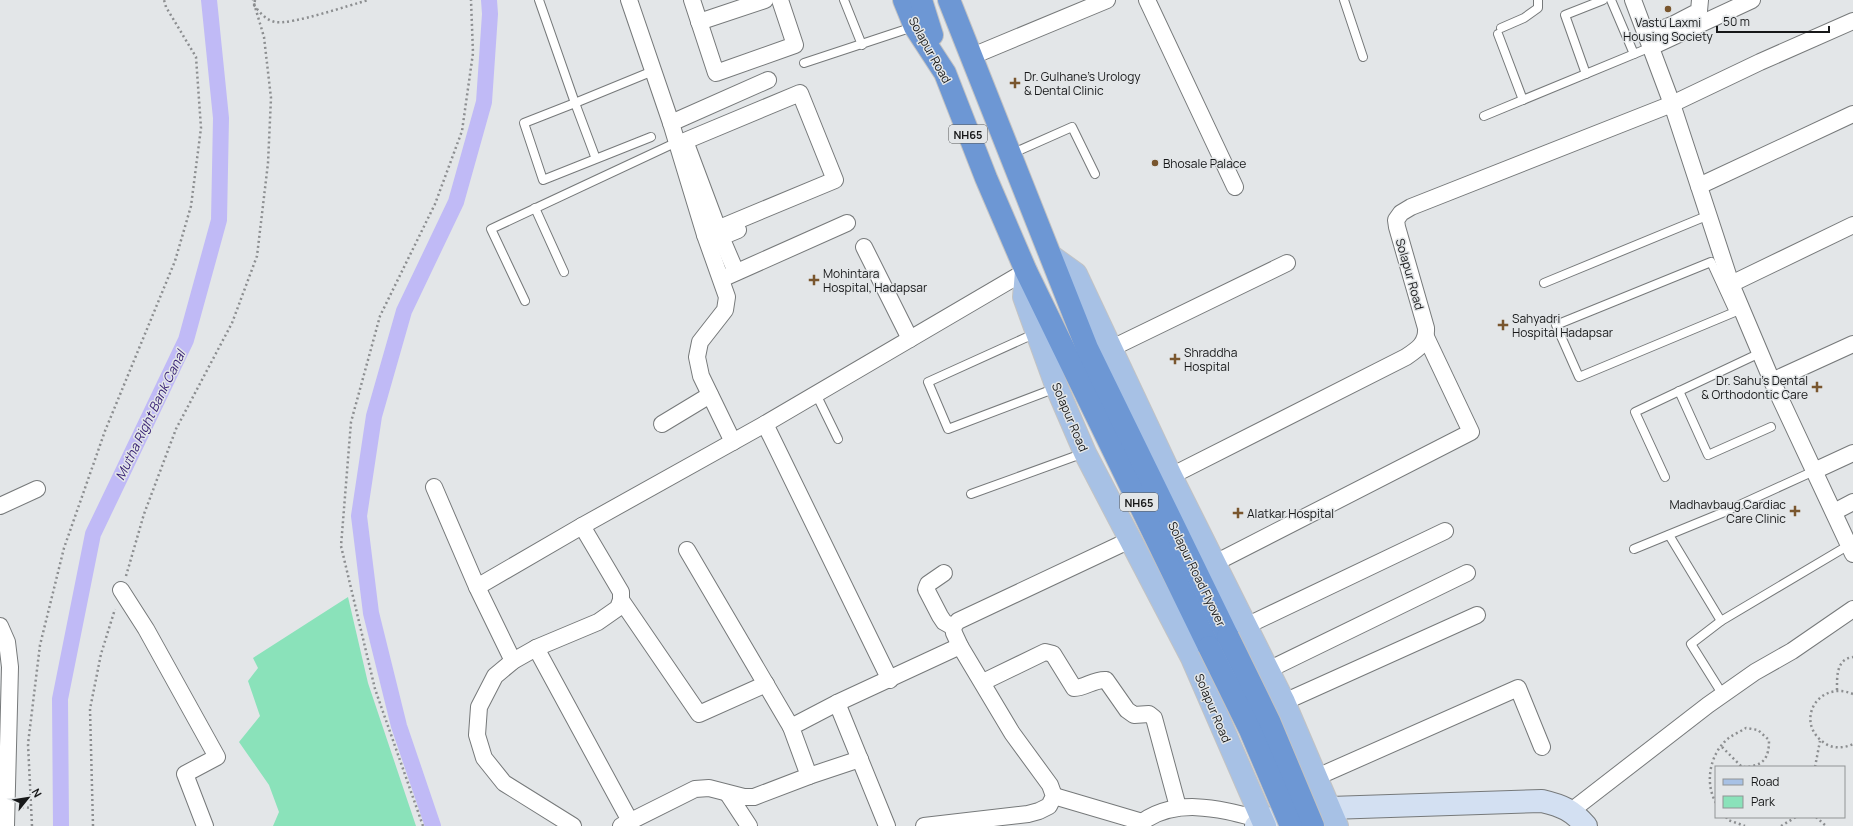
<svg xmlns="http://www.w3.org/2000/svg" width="1853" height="826" font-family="Manrope,sans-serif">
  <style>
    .green { fill: #8ae2ba }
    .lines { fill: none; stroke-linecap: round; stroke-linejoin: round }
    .canal { stroke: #c0baf6; stroke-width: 16 }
    .lane-casing { stroke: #76797a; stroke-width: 10 }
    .street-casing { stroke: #76797a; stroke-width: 18 }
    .secondary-casing { stroke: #76797a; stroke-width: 24 }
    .primary-casing { stroke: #c3c3c3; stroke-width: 24 }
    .highway-casing { stroke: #c3c3c3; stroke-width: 24 }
    .path { stroke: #8c8e90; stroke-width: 2.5; stroke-dasharray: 2 3; stroke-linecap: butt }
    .lane { stroke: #fff; stroke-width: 8 }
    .street { stroke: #fff; stroke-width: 16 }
    .secondary { stroke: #d3e0f2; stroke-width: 22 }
    .primary { stroke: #a7c1e5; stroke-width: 22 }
    .highway { stroke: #6d97d4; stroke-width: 22 }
    .highway-bridge-casing { stroke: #c3c3c3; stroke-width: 24; stroke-linecap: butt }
    .highway-bridge { stroke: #6d97d4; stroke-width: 22 }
    .poi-dot { fill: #79562e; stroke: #e3e6e8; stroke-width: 1.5 }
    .labels { text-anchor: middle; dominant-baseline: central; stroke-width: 3; stroke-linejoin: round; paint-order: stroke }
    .shield { fill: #e3e6e8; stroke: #545657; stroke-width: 1 }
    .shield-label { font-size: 11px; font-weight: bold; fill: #171819 }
    .poi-label { font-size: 12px; fill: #171819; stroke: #e3e6e8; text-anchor: start }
    .street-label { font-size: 12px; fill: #171819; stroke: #e3e6e8 }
    .water-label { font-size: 13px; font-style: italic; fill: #361f73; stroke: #e3e6e8 }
  </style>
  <rect width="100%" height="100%" fill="#e3e6e8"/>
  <polygon class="green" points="348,597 368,683 416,826 273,826 279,812 269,785 239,742 260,716 248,681 258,668 253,658"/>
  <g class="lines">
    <g class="canal">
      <polyline points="61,826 60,699 93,534 186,340 219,220 221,118 209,0"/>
      <polyline points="433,826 399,726 371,613 359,516 374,416 404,311 456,202 484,102 490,14 489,0"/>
    </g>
    <defs>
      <g id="lane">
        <polyline points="539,0 575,103 653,71"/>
        <polyline points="844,0 862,45"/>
        <polyline points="1344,0 1363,57"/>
        <polyline points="1611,0 1634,54"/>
        <polyline points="1501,28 1524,18 1538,8 1538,0"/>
        <polyline points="1498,34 1523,100"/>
        <polyline points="804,63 913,27"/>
        <polyline points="1586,74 1565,15 1603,0"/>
        <polyline points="1484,116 1651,47"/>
        <polyline points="1011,154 1072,127 1095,174"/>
        <polyline points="596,159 575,103 524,123 543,180 651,137"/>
        <polyline points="535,208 564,272"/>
        <polyline points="1544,283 1709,215"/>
        <polyline points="525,301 491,229 677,142"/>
        <polyline points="1734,312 1711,262 1556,325 1579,377 1742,309"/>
        <polyline points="1036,333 928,382 948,429 1056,388"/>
        <polyline points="1679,391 1708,455 1771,427"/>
        <polyline points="816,394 838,439"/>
        <polyline points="1665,477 1635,412 1760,353"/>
        <polyline points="971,494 1084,453"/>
        <polyline points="1669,535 1721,621 1849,545"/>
        <polyline points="1634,549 1722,513 1814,471"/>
        <polyline points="1721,621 1691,644 1723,695"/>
      </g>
      <g id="street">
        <polyline points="629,0 671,123 705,235 727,297 725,310 700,342 697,357 701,376 733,442"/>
        <polyline points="692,0 716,73 795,45 780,0"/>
        <polyline points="1147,0 1235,187"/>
        <polyline points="1633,0 1672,104 1731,284 1772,381 1853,554"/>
        <polyline points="699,22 765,0"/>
        <polyline points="1646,35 1672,25 1699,11 1700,0"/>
        <polyline points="1651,47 1752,0"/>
        <polyline points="970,57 1107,0"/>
        <polyline points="671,123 768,80"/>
        <polyline points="1699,186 1853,114"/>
        <polyline points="705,235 710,232 835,180 800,93 685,141 718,229"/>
        <polyline points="864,247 910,339"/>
        <polyline points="736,272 721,237 738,230"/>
        <polyline points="726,277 847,223"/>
        <polyline points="1731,284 1853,225"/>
        <polyline points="1110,349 1287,263"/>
        <polyline points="1772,381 1853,344"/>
        <polyline points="662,424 710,395"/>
        <polyline points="765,424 890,680"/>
        <polyline points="1814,471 1853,453"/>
        <path d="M1171,476l235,-119c12,-8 21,-14 20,-29l-29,-101 -1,-7 5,-7 10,-6 261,-103 88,-42 93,-41"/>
        <polyline points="434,487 477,587 513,661"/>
        <polyline points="0,506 37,489"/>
        <polyline points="1834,512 1853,502"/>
        <polyline points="687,550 791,727"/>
        <polyline points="1215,563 1471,432 1426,337"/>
        <polyline points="944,573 928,584 926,589 940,616 944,622 953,627"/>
        <polyline points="477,587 582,526 765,424 1026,271"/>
        <polyline points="121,590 146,629 217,757 185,774 205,826"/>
        <polyline points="621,600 699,714 766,684"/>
        <polyline points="0,626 7,642 10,667 6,826"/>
        <polyline points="1246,626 1445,531"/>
        <polyline points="536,648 630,821"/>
        <polyline points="1268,670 1467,573"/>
        <path d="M983,682l62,-30 8,2 21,34c11,0 20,-9 32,-8l21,30 7,5 15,-1 5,4 24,89"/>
        <polyline points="1284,702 1477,615"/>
        <polyline points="837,703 887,826"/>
        <polyline points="809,776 860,759"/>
        <polyline points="1317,777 1518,688 1542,747"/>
        <polyline points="728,794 749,826"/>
        <polyline points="1054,796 1142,822"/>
        <polyline points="1571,811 1708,705 1755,672 1792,651 1853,609"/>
        <polyline points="573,826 504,783 484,758 477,735 479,707 495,676 513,661 536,648 598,622 618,608 621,600 621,592 582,526"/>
        <polyline points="621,826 695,789 709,788 744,797 754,797 809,776 791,727 837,703 960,646"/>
        <polyline points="924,826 1028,814 1039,811 1049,806 1054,796 1050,785 1012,733 960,646 954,633 953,627 958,621 1130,540"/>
        <path d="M1137,826c37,-31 84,-17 125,-6"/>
      </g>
      <path id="secondary" d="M1256,826l6,-6 68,-12 212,-7c21,5 30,9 44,25"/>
      <g id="primary">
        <polyline points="1051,256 1076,274 1171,476 1284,702 1337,826"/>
        <polyline points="1026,271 1024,297 1057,388 1085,453 1192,658 1265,826"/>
      </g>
      <g id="highway">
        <polyline points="904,0 915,27 945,73 986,178 1026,271 1209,647"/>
        <polyline points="921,0 932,35"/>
        <polyline points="949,0 1087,348 1228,637"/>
      </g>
    </defs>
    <use href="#lane" class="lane-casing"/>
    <use href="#street" class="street-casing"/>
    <use href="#secondary" class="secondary-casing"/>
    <use href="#primary" class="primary-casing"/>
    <use href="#highway" class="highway-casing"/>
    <g class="path">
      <path d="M255,0l-1,5c5,7 12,15 21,17 17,3 74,-17 94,-22"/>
      <polyline points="126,576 144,514 176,429 232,323 257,256 268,163 271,98 264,37 253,0"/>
      <path d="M1837,690c0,-13 -1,-31 16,-33"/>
      <path d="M1853,694c-36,-15 -60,30 -27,50 8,5 19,4 27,0"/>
      <polyline points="1722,747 1742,767"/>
      <polyline points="1815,767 1820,741"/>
      <path d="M1716,803c-12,-21 -6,-51 14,-66 5,-3 11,-6 16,-9l12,2 11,10c0,18 -5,26 -25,27"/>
      <polyline points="22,807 31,808"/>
      <polyline points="1726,817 1728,820 1745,826"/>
      <polyline points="1816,817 1826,826"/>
      <polyline points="32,826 28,744 40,645 64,548 105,431 175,261 191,206 201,128 196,57 166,7 164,0"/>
      <polyline points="93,826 90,709 101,654 115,609"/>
      <polyline points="423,826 375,689 341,546 351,422 380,316 435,204 462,131 473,53 471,0"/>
      <polyline points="1781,826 1796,817"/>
    </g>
    <use href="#lane" class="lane"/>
    <use href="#street" class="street"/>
    <use href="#secondary" class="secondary"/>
    <use href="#primary" class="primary"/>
    <use href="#highway" class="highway"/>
    <defs>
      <g id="highway-bridge">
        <polyline points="1228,637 1269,721 1313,826"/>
        <polyline points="1209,647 1250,730 1291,826"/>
      </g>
    </defs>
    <use href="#highway-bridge" class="highway-bridge-casing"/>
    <use href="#highway-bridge" class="highway-bridge"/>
  </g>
  <g class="poi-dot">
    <circle cx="1668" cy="9" r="4"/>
    <path d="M1013 77h4v4h4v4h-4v4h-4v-4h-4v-4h4z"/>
    <circle cx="1155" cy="163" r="4"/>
    <path d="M812 274h4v4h4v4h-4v4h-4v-4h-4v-4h4z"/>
    <path d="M1501 319h4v4h4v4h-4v4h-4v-4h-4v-4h4z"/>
    <path d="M1173 353h4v4h4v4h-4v4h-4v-4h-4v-4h4z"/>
    <path d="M1815 381h4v4h4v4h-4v4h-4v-4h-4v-4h4z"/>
    <path d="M1793 505h4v4h4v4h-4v4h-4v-4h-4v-4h4z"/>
    <path d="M1236 507h4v4h4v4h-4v4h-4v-4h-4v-4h4z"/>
  </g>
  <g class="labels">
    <g class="shield">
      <rect x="949" y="125" width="38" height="18" rx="3"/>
      <rect x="1120" y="493" width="38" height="18" rx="3"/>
    </g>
    <g class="shield-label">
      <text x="968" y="134">NH65</text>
      <text x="1139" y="502">NH65</text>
    </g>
    <g class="poi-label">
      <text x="1668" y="22" text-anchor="middle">Vastu Laxmi<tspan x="1668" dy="14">Housing Society</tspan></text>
      <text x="1024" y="76">Dr. Gulhane's Urology<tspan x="1024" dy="14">&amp; Dental Clinic</tspan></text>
      <text x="1163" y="163">Bhosale Palace</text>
      <text x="823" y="273">Mohintara<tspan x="823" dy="14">Hospital, Hadapsar</tspan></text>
      <text x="1512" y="318">Sahyadri<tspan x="1512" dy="14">Hospital Hadapsar</tspan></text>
      <text x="1184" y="352">Shraddha<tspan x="1184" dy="14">Hospital</tspan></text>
      <text x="1808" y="380" text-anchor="end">Dr. Sahu's Dental<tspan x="1808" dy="14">&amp; Orthodontic Care</tspan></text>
      <text x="1786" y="504" text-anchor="end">Madhavbaug Cardiac<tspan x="1786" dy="14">Care Clinic</tspan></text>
      <text x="1247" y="513">Alatkar Hospital</text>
    </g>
    <g class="street-label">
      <text transform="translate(930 50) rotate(61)">Solapur Road</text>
      <text transform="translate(1410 274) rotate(74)">Solapur Road</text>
      <text transform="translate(1070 417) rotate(67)">Solapur Road</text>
      <text transform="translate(1197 574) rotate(64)">Solapur Road Flyover</text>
      <text transform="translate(1213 708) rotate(67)">Solapur Road</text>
    </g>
    <g class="water-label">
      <text transform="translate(150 415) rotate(-64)">Mutha Right Bank Canal</text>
    </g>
  </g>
  <rect x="1715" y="766" width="130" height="52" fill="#e3e6e8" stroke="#919495"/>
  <rect x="1723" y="779" width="20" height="6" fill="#a7c1e5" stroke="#919495"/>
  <text x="1751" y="786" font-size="12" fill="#171819">Road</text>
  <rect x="1723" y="796" width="20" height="12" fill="#8ae2ba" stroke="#919495"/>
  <text x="1751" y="806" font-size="12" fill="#171819">Park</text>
  <g transform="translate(28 798) rotate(60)" stroke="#e3e6e8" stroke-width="3" paint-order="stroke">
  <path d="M0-3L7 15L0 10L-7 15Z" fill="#171819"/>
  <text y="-6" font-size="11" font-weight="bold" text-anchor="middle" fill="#171819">N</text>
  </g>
  <path d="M1717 26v6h112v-6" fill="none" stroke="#171819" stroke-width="2"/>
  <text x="1723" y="26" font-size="12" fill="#171819" stroke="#e3e6e8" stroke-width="3" paint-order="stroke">50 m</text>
</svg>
